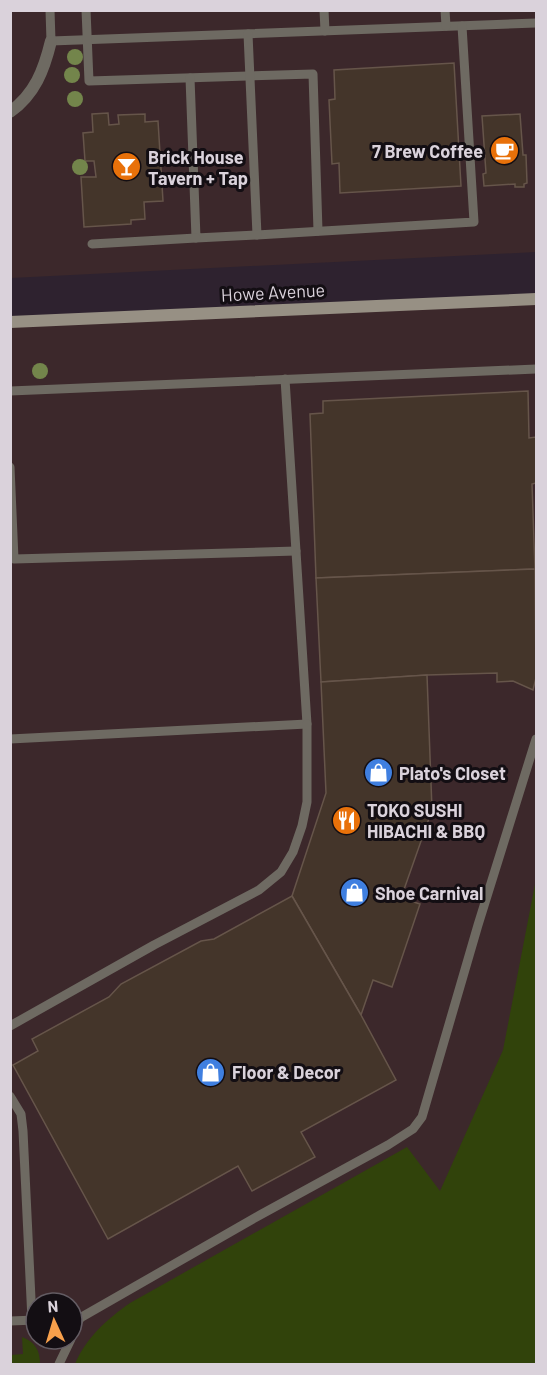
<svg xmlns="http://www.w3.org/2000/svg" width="547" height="1375" font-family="Barlow,sans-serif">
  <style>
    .commercial { fill: #3c282b; fill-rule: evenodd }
    .green { fill: #31430b }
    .building { fill: #44352a; stroke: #66554a; stroke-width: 1.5 }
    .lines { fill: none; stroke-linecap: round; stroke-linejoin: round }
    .lane { stroke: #6e6a62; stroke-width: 9 }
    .street { stroke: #6e6a62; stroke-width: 12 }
    .secondary { stroke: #979084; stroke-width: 12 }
    .tree { fill: #73854b }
    .labels { text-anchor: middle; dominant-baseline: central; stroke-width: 6; stroke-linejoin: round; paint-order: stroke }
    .poi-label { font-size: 18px; font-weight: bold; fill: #dad2db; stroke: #130e13; text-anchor: start }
    .street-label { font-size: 18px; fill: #dad2db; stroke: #130e13 }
  </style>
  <rect width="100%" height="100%" fill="#2e222f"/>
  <g class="commercial">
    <polygon points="11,11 536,11 536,252 11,278"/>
    <path d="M536,299v1065h-525l-1,-1042zM36,1303h36v36h-36z"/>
  </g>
  <g class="green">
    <path d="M536,879v485h-461c11,-26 32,-45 55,-61l277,-156 33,44 63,-141z"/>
    <path d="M22,1337c13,5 18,13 18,27h-29v-9l12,-1z"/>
  </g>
  <g class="building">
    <polygon points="454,63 461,186 340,193 339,163 332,164 329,100 335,99 334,70"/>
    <polygon points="108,113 109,125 119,124 118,115 145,114 145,122 158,121 163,201 144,202 145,219 131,220 131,224 84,227 81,177 96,177 94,161 85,161 83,133 93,132 92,114"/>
    <polygon points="520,114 523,155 526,155 527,183 524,184 524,187 515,187 515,184 484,186 483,174 486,173 482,116"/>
    <polygon points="528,391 529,438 536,437 536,483 532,484 535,569 316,578 310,414 323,413 323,401"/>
    <polygon points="535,569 536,678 533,690 513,681 497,682 497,673 427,675 321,682 316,578"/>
    <polygon points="427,675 432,810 401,898 420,904 392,987 373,980 361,1015 292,896 326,793 321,682"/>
    <polygon points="292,896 361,1015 396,1080 301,1132 315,1157 252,1191 238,1166 108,1239 13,1065 38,1051 32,1039 109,997 121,984 201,941 214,939"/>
  </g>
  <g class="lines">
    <g class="lane">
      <polyline points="50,10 51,41 536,23"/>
      <polyline points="86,10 89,81 313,74 318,231"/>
      <polyline points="324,10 325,31"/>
      <polyline points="445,10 446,26"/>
      <polyline points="248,34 257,235 474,222 462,26"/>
      <polyline points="190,78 196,238 257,235"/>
      <polyline points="92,244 196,238"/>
      <polyline points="10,391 536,369"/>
      <polyline points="10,467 14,559 296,551"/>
      <polyline points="10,739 307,724 285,379"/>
      <polyline points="10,1026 154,945 259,890 281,872 293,852 302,826 307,802 307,724"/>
      <polyline points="10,1096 21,1114 23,1131 32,1320"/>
      <polyline points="72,1318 80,1318 260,1215 388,1145 413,1129 422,1117 478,925 536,739"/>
      <polyline points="10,1321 36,1320"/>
      <polyline points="72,1336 80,1318"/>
      <polyline points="59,1364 71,1339"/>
    </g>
    <path class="street" d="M10,112c25,-18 34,-42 41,-71"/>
    <polyline class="secondary" points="10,322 536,299"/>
  </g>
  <g class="tree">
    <circle cx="75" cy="57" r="8"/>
    <circle cx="72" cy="75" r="8"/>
    <circle cx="75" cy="99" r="8"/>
    <circle cx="80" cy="167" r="8"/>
    <circle cx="40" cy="371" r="8"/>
  </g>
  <defs>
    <symbol id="cafe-disc" viewBox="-11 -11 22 22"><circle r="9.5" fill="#e8710a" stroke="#130e13"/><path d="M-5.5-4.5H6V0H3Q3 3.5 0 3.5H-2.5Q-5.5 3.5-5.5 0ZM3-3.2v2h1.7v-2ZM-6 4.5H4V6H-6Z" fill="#fff"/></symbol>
    <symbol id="bar-disc" viewBox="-11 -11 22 22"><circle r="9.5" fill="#e8710a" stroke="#130e13"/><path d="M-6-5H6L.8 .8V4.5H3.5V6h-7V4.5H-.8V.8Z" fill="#fff"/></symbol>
    <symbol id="shop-disc" viewBox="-11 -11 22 22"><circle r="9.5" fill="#3f7fe0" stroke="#130e13"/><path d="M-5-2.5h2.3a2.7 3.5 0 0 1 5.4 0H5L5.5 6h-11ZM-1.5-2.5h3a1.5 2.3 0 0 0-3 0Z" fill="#fff"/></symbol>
    <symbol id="restaurant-disc" viewBox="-11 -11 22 22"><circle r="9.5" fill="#e8710a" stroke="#130e13"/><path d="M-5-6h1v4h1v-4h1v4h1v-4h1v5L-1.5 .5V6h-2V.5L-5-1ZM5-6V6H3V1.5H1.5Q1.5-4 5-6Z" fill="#fff"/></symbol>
  </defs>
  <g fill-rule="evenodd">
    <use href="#cafe-disc" x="488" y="134" width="33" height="33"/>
    <use href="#bar-disc" x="110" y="150" width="33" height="33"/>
    <use href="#shop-disc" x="362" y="756" width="33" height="33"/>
    <use href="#restaurant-disc" x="330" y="804" width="33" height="33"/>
    <use href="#shop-disc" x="338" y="876" width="33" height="33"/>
    <use href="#shop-disc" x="194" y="1056" width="33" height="33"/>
  </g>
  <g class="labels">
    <g class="poi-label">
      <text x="483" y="151" text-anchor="end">7 Brew Coffee</text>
      <text x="148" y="157">Brick House<tspan x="148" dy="21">Tavern + Tap</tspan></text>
      <text x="399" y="773">Plato's Closet</text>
      <text x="367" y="810">TOKO SUSHI<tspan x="367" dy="21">HIBACHI &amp; BBQ</tspan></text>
      <text x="375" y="893">Shoe Carnival</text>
      <text x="232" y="1072">Floor &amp; Decor</text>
    </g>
    <g class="street-label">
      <text transform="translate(273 292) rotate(-3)">Howe Avenue</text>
    </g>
  </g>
  <rect width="547" height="1375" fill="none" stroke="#dad2db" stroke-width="24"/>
  <g transform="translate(54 1321) rotate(356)"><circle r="28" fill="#130e13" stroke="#635c63" stroke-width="1.5"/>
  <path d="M0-4.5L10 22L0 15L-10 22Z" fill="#f8a04b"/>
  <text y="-9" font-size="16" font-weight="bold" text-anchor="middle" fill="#dad2db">N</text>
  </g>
</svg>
